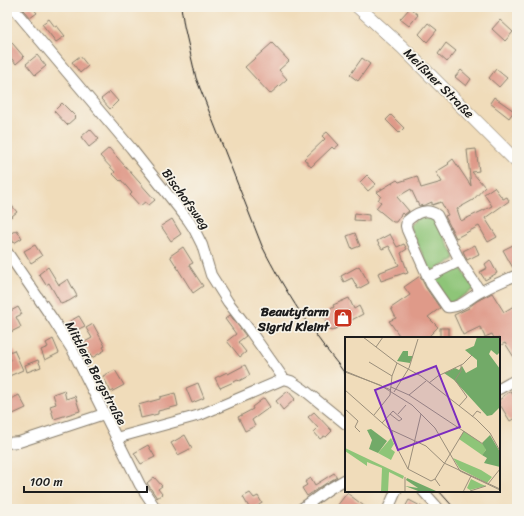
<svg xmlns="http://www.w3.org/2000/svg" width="524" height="516" font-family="Sriracha,sans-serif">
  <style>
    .green { fill: #8ec578; stroke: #55704a }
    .building { fill: #df9a89 }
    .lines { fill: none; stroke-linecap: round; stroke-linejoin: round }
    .minor-casing { stroke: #867c6b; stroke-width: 12 }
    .major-casing { stroke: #867c6b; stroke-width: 14 }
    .minor { stroke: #fff; stroke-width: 10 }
    .major { stroke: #fff; stroke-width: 13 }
    .tram { stroke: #1c1c1c; stroke-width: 1 }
    .labels { text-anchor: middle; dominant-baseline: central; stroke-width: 3.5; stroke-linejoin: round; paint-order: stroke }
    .street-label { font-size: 13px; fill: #1c1c1c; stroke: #f7f3e8 }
    .poi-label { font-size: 13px; font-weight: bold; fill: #1c1c1c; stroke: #f7f3e8; text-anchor: end }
    .inset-road { fill: none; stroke: #9b8f7b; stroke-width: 1 }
    .view { fill: #7b2cbf; fill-opacity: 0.15; stroke: #7b2cbf; stroke-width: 2 }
    .inset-edge { fill: none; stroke: #1c1c1c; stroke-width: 2 }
  </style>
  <rect width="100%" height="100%" fill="#f7f3e8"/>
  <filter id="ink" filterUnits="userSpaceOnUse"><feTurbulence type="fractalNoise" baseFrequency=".025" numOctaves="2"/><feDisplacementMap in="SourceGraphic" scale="8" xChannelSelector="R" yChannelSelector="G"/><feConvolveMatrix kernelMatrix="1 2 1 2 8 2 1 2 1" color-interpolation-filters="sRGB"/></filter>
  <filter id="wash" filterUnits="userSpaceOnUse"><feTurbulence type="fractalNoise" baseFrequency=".012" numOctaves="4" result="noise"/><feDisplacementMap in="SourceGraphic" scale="16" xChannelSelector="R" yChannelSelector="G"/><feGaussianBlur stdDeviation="0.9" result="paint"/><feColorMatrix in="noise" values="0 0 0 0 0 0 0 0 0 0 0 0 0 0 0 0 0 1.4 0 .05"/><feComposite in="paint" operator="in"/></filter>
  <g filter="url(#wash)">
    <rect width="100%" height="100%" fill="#f0dcba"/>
    <g class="green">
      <polygon points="420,215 434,216 455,257 454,260 431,272 409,226"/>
      <polygon points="459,265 475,289 451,303 447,303 435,285 435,279"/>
    </g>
    <g id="blocks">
      <g class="building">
        <polygon points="28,7 32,7 37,13 30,18 23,10"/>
        <polygon points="410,8 418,15 409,26 400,19"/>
        <polygon points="49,19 55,27 57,26 65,36 56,42 42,24"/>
        <polygon points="500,20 513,32 505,41 492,29"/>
        <polygon points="428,23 437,30 427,42 419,34"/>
        <polygon points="7,37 24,57 16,64 7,53"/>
        <polygon points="272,43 289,61 279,70 287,79 270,94 245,67"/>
        <polygon points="446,43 456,51 447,62 438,54"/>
        <polygon points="37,55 46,66 35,75 26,64"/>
        <polygon points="80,56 88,66 80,73 72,62"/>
        <polygon points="362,58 370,64 358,81 350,75"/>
        <polygon points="496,69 507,78 499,87 489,78"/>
        <polygon points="461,70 471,79 466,86 455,77"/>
        <polygon points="110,92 118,101 110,109 101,99"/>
        <polygon points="494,97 514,111 509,118 490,103"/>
        <polygon points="62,103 76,117 67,125 54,111"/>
        <polygon points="391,115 404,128 399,133 386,120"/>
        <polygon points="90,129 99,139 89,147 81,137"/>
        <polygon points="327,132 339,145 334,149 332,147 311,167 304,159 325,139 322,136"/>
        <polygon points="109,148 155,200 149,205 145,202 140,206 130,195 132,193 121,180 120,181 113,174 115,172 100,156"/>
        <polygon points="476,149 479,171 472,172 485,187 473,200 457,209 461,221 482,211 492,206 484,194 494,187 503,199 507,197 509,201 485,218 497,237 488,242 479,226 456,238 445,216 448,215 441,202 432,205 432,202 425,205 419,206 411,189 397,197 409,211 404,215 402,213 396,222 393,222 376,208 381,202 378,200 381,196 377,192 397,180 399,182 417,176 421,188 442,182 436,172 449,164 448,163 453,159 471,186 467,150"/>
        <polygon points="367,175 376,184 368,191 360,182"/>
        <polygon points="7,200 17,212 7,220"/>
        <polygon points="355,213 369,215 369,221 354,220"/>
        <polygon points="172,219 181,234 171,241 161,226"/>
        <polygon points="17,230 22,238 14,243 9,234"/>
        <polygon points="355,233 360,246 352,249 347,236"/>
        <polygon points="390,234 397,247 404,244 407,249 401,253 408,273 405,274 404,273 381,281 378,273 399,265 389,246 382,249 377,241"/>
        <polygon points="35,245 42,256 31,263 24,251"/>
        <polygon points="475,245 479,254 467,260 463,251"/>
        <polygon points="513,245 517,252 517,265 513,268 503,250"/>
        <polygon points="183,247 193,263 189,265 203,286 193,293 170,256"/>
        <polygon points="490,260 497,273 485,280 480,272 487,268 485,264"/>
        <polygon points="359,266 369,283 358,289 352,278 344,282 341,276"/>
        <polygon points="48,267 59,285 68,279 77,296 69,301 61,304 49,283 46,285 39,274"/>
        <polygon points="420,276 426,288 440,308 428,317 438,327 427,338 401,338 389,321 396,318 391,308 410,295 404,287"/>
        <polygon points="492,293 504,312 517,304 517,362 505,343 499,346 499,338 494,338 492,334 485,337 480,327 463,335 454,315 469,308 469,307 477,301"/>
        <polygon points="349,298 354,309 359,306 363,314 331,331 321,314 334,307 333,305"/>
        <polygon points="18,307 22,314 16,317 21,327 11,332 7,325 7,313"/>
        <polygon points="230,315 246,336 238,342 246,352 240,357 227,341 236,334 225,319"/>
        <polygon points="79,316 85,326 75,331 70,321"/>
        <polygon points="93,324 105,346 103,347 105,350 92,358 83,343 92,338 86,328"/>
        <rect x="440" y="328" width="9" height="10"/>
        <polygon points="53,339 59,353 45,360 41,350 48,347 46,343"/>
        <polygon points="14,350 23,370 7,377 7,362 11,360 7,353"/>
        <polygon points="38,360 41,367 27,372 25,365"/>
        <polygon points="245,365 250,375 239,381 238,380 220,388 215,378 227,372 228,374"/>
        <polygon points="115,370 124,385 111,392 103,376"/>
        <polygon points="198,383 204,398 192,403 186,388"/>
        <polygon points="64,390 66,399 75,396 80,411 54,419 50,406 56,404 53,394"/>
        <polygon points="288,391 295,399 283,410 276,401"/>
        <polygon points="511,391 517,403 517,417 510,421 499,403 499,400 503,397 503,396"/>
        <polygon points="175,393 178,406 158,411 158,414 141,418 138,405 160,399 160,397"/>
        <polygon points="19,395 26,408 13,414 7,401"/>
        <polygon points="264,398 270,407 252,420 255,426 245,431 238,417 253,409 252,407"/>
        <polygon points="314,412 332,431 326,437 324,436 320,439 314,432 318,428 308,417"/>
        <polygon points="185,435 192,448 178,455 171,443"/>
        <polygon points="148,445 155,457 141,464 134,453"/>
        <polygon points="334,473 337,477 325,484 307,496 302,488 307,485 305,482 311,478 315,485"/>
        <polygon points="154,477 162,486 158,489 162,494 157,498 147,483"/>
        <polygon points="250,493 254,498 258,496 262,503 253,509 250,509 243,497"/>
        <polygon points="347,493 368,509 340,509 337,506"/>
        <polygon points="409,500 426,509 404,509"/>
      </g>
    </g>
  </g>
  <g filter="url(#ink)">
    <use href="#blocks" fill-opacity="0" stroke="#867c6b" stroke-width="1"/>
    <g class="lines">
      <defs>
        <g id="minor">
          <polyline points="12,7 131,148 188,220 194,229 202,245 211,275 228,302 248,328 284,379 291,381 303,389 346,424"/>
          <polyline points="7,252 54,321 73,351 140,485 156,509"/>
          <polyline points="428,277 460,261"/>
          <path d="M480,291l-20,-30 -23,-46c-11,-8 -21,-2 -30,6l-1,5 1,4 24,54 16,23c13,2 24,-11 35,-16 11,-6 23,-11 35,-16"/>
          <polyline points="499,389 517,379"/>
          <polyline points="116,438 200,415 284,379"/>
          <polyline points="7,443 19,442 104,414"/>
          <polyline points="423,491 439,509"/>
          <polyline points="301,509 329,489 346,479"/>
          <polyline points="388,509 396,491"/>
        </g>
        <polyline id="major" points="358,7 402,47 517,162"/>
      </defs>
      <use href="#minor" class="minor-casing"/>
      <use href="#major" class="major-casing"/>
      <use href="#minor" class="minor"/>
      <use href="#major" class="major"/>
      <g class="tram">
        <path d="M181,7l3,19 12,52 66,168c16,32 35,63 56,92 9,13 19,24 28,37"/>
        <polyline points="439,491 455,509"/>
      </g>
    </g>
  </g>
  <defs>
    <symbol id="shop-square" viewBox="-11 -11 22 22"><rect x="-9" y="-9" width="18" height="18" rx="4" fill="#c8321e" stroke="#f7f3e8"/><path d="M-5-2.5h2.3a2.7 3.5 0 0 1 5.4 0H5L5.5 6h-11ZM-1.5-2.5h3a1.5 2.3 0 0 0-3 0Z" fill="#fff"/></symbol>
  </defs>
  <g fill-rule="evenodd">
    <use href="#shop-square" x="332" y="307" width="22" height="22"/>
  </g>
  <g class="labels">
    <g class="street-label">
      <text transform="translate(439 83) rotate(45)">Meißner Straße</text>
      <text transform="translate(186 199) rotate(54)">Bischofsweg</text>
      <text transform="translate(96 373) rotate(62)">Mittlere Bergstraße</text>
    </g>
    <g class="poi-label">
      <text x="329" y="311">Beautyfarm<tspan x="329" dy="15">Sigrid Kleint</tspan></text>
    </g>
  </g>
  <g transform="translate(345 337)">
    <rect width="155" height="155" fill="#f0dcba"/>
    <path d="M119,94l20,14 2,5 -4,5 -23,-16zM46,101l3,6 -3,5 4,3 -4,8 -13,-7zM0,111l59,28 -1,3 -14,-7 -1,20h-7l1,-24 -15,-6v4l-22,-15zM108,121l28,12 11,7 -5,6 -27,-14zM126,142l10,5 5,2 -16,4 -3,-2z" fill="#8ec578"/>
    <path d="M132,0h23v15l-3,3 -6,-5 -2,4 11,15v38l-8,8 -5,1 -33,-36 -10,-7 11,-5 4,2 3,-4 4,7 11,-6v-7l-12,-10 9,-4zM58,14h5v5h5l-3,7 -13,-2zM26,92l16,12 -9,12 -9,-4 3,-9 -5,-10zM145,98l10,17v15l-16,-4 3,-5 -5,-3 4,-5 -4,-7zM62,141l29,13h-18l-13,-5 13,2 -12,-8z" fill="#72aa68"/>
    <path class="inset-road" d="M18,0l34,26 24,13 55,43 14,14 10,18M31,10l7,-10M24,25l23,14M0,34l46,19M0,35l35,13 32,20 23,23 25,43 40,19M84,46l9,-7 25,-12 9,-9M46,50l18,8 74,49M0,53l44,39 37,17 18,17 56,26M49,55l15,-24 9,-29M64,58l17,-14M114,69l8,-9 -12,-17 6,-9v-6M0,72l13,12 -3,6 5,5M53,77l8,-9M76,77l-13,55 23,12 4,-2M29,78l16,-20 2,-19 5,-13M127,80l5,-6 4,2M37,86l11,-12 9,8 -3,2 -9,-7M47,94l1,9 15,29M143,147l12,-15M95,149l-5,-7 29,-48M125,154l16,-5M60,155v-15M118,155l8,-16"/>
    <path class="view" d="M91,29l24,61 -62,23 -23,-60z"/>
    <rect width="155" height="155" class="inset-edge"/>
  </g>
  <rect width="524" height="516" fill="none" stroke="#f7f3e8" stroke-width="24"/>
  <path d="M24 486v6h123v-6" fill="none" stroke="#1c1c1c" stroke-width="2"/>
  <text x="30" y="486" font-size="12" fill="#1c1c1c" stroke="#f7f3e8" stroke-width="3" paint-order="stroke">100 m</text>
</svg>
